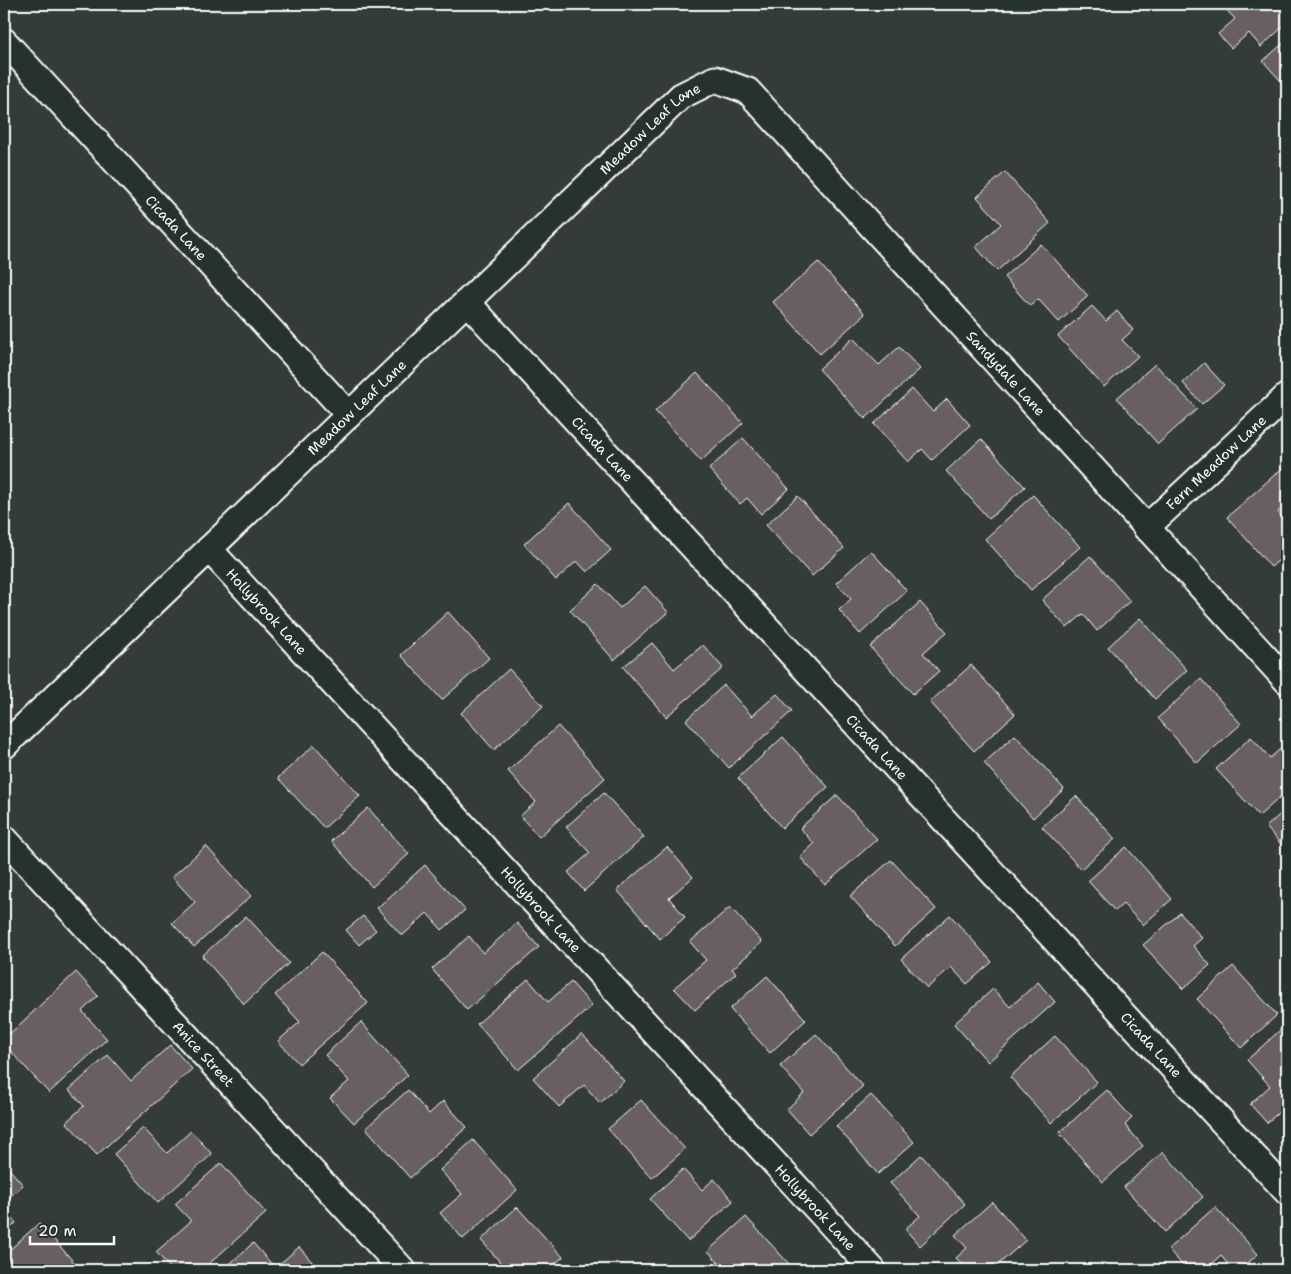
<svg xmlns="http://www.w3.org/2000/svg" width="1291" height="1274" font-family="'Shantell Sans',sans-serif">
  <style>
    .building { fill: #675e65; stroke: #fff }
    .lines { fill: none; stroke-linecap: round; stroke-linejoin: round }
    .minor-casing { stroke: #fff; stroke-width: 29 }
    .minor { stroke: #26332d; stroke-width: 25 }
    .labels { text-anchor: middle; dominant-baseline: central; stroke-width: 5; stroke-linejoin: round; paint-order: stroke }
    .street-label { font-size: 14px; fill: #fff; stroke: #26332d }
  </style>
  <rect width="100%" height="100%" fill="#333c38"/>
  <filter id="ink" filterUnits="userSpaceOnUse"><feTurbulence type="fractalNoise" baseFrequency=".02" numOctaves="2"/><feDisplacementMap in="SourceGraphic" scale="10" xChannelSelector="R" yChannelSelector="G"/><feConvolveMatrix kernelMatrix="1 2 1 2 8 2 1 2 1" color-interpolation-filters="sRGB"/></filter>
  <g filter="url(#ink)">
    <g class="building">
      <polygon points="1221,4 1277,4 1280,8 1285,4 1287,4 1287,23 1261,47 1249,33 1231,48 1218,34 1235,19"/>
      <polygon points="1287,40 1287,88 1263,61"/>
      <polygon points="1005,172 1050,223 997,271 976,247 1001,224 977,197"/>
      <polygon points="1041,244 1088,296 1059,322 1038,299 1030,306 1004,277"/>
      <polygon points="818,262 865,314 820,354 773,302"/>
      <polygon points="1092,306 1106,321 1117,311 1133,330 1122,340 1138,356 1104,387 1058,336"/>
      <polygon points="853,338 879,365 899,347 920,369 865,419 819,369"/>
      <polygon points="1204,363 1224,385 1202,404 1183,383"/>
      <polygon points="1155,364 1197,409 1158,444 1117,398"/>
      <polygon points="697,373 743,423 701,461 655,411"/>
      <polygon points="912,389 933,412 947,399 970,425 932,460 922,449 908,462 874,424"/>
      <polygon points="743,438 789,489 761,514 747,498 740,504 709,469"/>
      <polygon points="981,439 1025,487 989,519 946,471"/>
      <polygon points="1287,464 1287,503 1278,512 1287,523 1287,553 1271,567 1227,517"/>
      <polygon points="1033,495 1080,547 1031,590 985,539"/>
      <polygon points="798,496 844,548 812,576 766,525"/>
      <polygon points="569,503 611,550 587,572 577,561 556,580 524,544"/>
      <polygon points="871,551 907,591 860,634 839,610 851,599 836,583"/>
      <polygon points="1090,556 1130,601 1097,631 1083,614 1067,628 1042,600"/>
      <polygon points="598,584 620,608 645,586 668,612 614,660 570,610"/>
      <polygon points="920,602 947,632 923,653 939,671 913,694 870,647"/>
      <polygon points="448,612 489,658 442,700 401,655"/>
      <polygon points="1140,618 1187,670 1155,699 1108,647"/>
      <polygon points="652,643 674,669 703,645 723,668 666,717 623,667"/>
      <polygon points="971,665 1015,714 974,751 930,702"/>
      <polygon points="509,669 543,706 494,750 461,713"/>
      <polygon points="1201,679 1241,724 1197,763 1158,718"/>
      <polygon points="724,685 752,716 777,694 792,711 729,768 686,720"/>
      <polygon points="558,726 605,778 539,837 520,816 536,802 508,771"/>
      <polygon points="1015,735 1064,789 1033,818 984,763"/>
      <polygon points="783,737 828,787 782,828 738,778"/>
      <polygon points="1251,737 1270,758 1287,743 1287,791 1259,816 1216,769"/>
      <polygon points="314,745 360,796 324,828 278,778"/>
      <polygon points="604,793 644,837 584,891 568,872 590,853 566,827"/>
      <polygon points="837,795 877,839 825,885 800,857 814,844 800,828"/>
      <polygon points="1076,796 1115,839 1081,869 1042,827"/>
      <polygon points="368,808 409,854 372,887 331,841"/>
      <polygon points="1287,808 1287,851 1266,827"/>
      <polygon points="206,846 251,896 194,947 172,923 195,902 172,877"/>
      <polygon points="667,847 693,877 669,898 685,917 660,939 617,890"/>
      <polygon points="1126,847 1172,899 1143,925 1123,904 1115,911 1088,881"/>
      <polygon points="891,860 936,909 895,946 850,896"/>
      <polygon points="425,865 465,910 442,930 427,913 402,936 377,908"/>
      <polygon points="730,907 762,942 732,969 736,973 695,1010 674,988 706,960 690,942"/>
      <polygon points="1180,913 1202,938 1193,946 1210,965 1183,989 1143,945"/>
      <polygon points="950,915 992,962 967,984 951,967 927,988 901,959"/>
      <polygon points="246,916 289,963 244,1004 202,956"/>
      <polygon points="363,916 376,930 359,945 346,930"/>
      <polygon points="517,923 539,947 467,1010 432,969 469,936 483,953"/>
      <polygon points="322,952 368,1003 299,1064 278,1041 300,1022 275,995"/>
      <polygon points="1233,966 1277,1015 1241,1048 1197,999"/>
      <polygon points="76,972 98,996 82,1011 107,1039 49,1093 4,1044 4,1039"/>
      <polygon points="767,976 806,1020 770,1053 730,1009"/>
      <polygon points="528,979 548,1002 571,982 592,1006 518,1070 477,1024"/>
      <polygon points="1038,982 1055,1002 988,1062 954,1024 993,989 1010,1007"/>
      <polygon points="361,1022 408,1075 354,1123 330,1098 349,1081 325,1055"/>
      <polygon points="1287,1024 1287,1105 1267,1123 1250,1104 1270,1086 1247,1060"/>
      <polygon points="582,1034 624,1081 600,1103 584,1085 559,1107 533,1078"/>
      <polygon points="816,1034 863,1086 809,1134 787,1109 804,1093 780,1066"/>
      <polygon points="1055,1036 1097,1082 1051,1123 1010,1077"/>
      <polygon points="170,1045 192,1069 97,1155 66,1122 84,1106 69,1090 108,1055 131,1081"/>
      <polygon points="408,1090 429,1114 443,1101 467,1127 410,1178 366,1128"/>
      <polygon points="1107,1090 1132,1118 1125,1125 1143,1146 1103,1182 1059,1133"/>
      <polygon points="871,1095 914,1142 878,1174 836,1126"/>
      <polygon points="641,1100 685,1149 652,1178 608,1129"/>
      <polygon points="143,1128 167,1153 191,1131 212,1154 158,1203 114,1154"/>
      <polygon points="473,1140 517,1190 463,1239 440,1213 462,1194 440,1170"/>
      <polygon points="1163,1152 1203,1197 1165,1232 1124,1187"/>
      <polygon points="921,1155 965,1204 920,1246 905,1229 920,1216 890,1183"/>
      <polygon points="4,1163 23,1185 4,1202"/>
      <polygon points="221,1163 266,1213 202,1270 172,1270 156,1252 191,1221 175,1204"/>
      <polygon points="683,1169 702,1190 714,1179 733,1201 688,1241 650,1199"/>
      <polygon points="992,1202 1026,1240 992,1270 967,1270 956,1258 967,1248 955,1235"/>
      <polygon points="517,1207 563,1257 548,1270 491,1270 500,1262 481,1240"/>
      <polygon points="1215,1207 1258,1254 1240,1270 1233,1270 1221,1256 1205,1270 1187,1270 1168,1249"/>
      <polygon points="4,1210 16,1223 4,1234"/>
      <polygon points="746,1217 790,1265 784,1270 725,1270 708,1251"/>
      <polygon points="39,1223 81,1270 17,1270 4,1255"/>
      <polygon points="253,1243 275,1268 299,1247 319,1270 223,1270"/>
    </g>
    <g class="lines">
      <defs>
        <g id="minor">
          <path id="s1" d="M4,41l345,374"/>
          <path id="s2" d="M467,302l820,890"/>
          <path id="s3" d="M1146,528l141,-132"/>
          <path id="s4" d="M209,549l664,721"/>
          <path id="s5" d="M4,746l677,-650 34,-17 33,12 539,590"/>
          <path id="s6" d="M4,838l399,432"/>
        </g>
      </defs>
      <use href="#minor" class="minor-casing"/>
      <use href="#minor" class="minor"/>
    </g>
  </g>
  <g class="labels">
    <g class="street-label">
      <text stroke="none"><textPath href="#s5" startOffset="894">Meadow Leaf Lane</textPath></text>
      <text stroke="none"><textPath href="#s1" startOffset="254">Cicada Lane</textPath></text>
      <text stroke="none"><textPath href="#s5" startOffset="1394">Sandydale Lane</textPath></text>
      <text stroke="none"><textPath href="#s5" startOffset="489">Meadow Leaf Lane</textPath></text>
      <text stroke="none"><textPath href="#s2" startOffset="200">Cicada Lane</textPath></text>
      <text stroke="none"><textPath href="#s3" startOffset="96">Fern Meadow Lane</textPath></text>
      <text stroke="none"><textPath href="#s4" startOffset="85">Hollybrook Lane</textPath></text>
      <text stroke="none"><textPath href="#s2" startOffset="605">Cicada Lane</textPath></text>
      <text stroke="none"><textPath href="#s4" startOffset="490">Hollybrook Lane</textPath></text>
      <text stroke="none"><textPath href="#s2" startOffset="1010">Cicada Lane</textPath></text>
      <text stroke="none"><textPath href="#s6" startOffset="294">Anice Street</textPath></text>
      <text stroke="none"><textPath href="#s4" startOffset="895">Hollybrook Lane</textPath></text>
    </g>
  </g>
  <rect width="1291" height="1274" fill="none" stroke="#26332d" stroke-width="20"/>
  <rect x="10" y="10" width="1271" height="1254" fill="none" stroke="#fff" stroke-width="2" filter="url(#ink)"/>
  <path d="M30 1236v8h84v-8" fill="none" stroke="#ffffff" stroke-width="2.5"/>
  <text x="38" y="1236" font-size="15" fill="#ffffff" stroke="#26332d" stroke-width="4" paint-order="stroke">20 m</text>
</svg>
